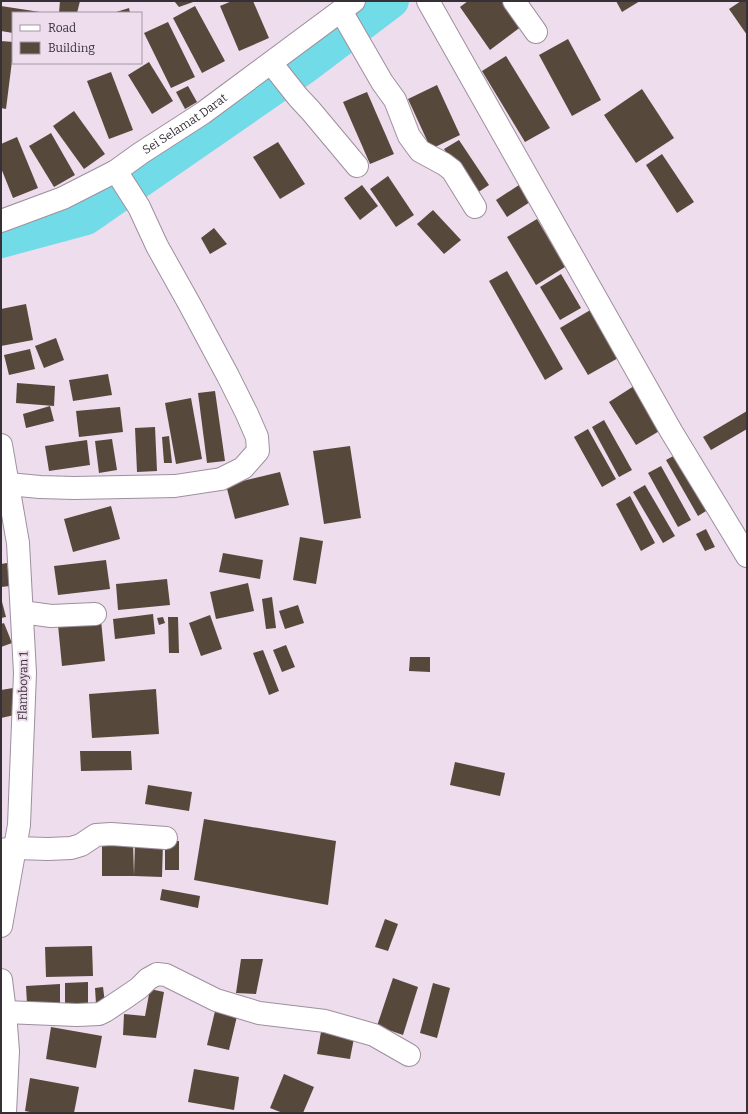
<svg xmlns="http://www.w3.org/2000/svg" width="748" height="1114" font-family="Bitter,serif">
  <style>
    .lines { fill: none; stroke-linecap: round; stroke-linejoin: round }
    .river { stroke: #72dbe8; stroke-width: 34 }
    .building { fill: #57483c }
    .minor-casing { stroke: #9e8f9e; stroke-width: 24 }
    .minor { stroke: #fff; stroke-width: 22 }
    .labels { text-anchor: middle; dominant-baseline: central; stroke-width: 4; stroke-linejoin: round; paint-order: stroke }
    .street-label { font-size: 12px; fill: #373037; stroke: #eddded }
  </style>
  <rect width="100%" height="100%" fill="#eddded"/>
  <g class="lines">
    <polyline class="river" points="1,241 86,218 306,66 392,1"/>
  </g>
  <g class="building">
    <polygon points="60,1 80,1 77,13 59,13"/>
    <polygon points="174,1 196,1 179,7"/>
    <polygon points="232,1 253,1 269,38 239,51 220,6"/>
    <polygon points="468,1 504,1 522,26 490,50 460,7"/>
    <polygon points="616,1 640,1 622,12"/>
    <polygon points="741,1 747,1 747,35 729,9"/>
    <polygon points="1,6 40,12 40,13 13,13 13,33 1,31"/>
    <polygon points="195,6 225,61 202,73 173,18"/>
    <polygon points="129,8 130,13 113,13"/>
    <polygon points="168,22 195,77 171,88 144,33"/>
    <polygon points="568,39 601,100 572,116 539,55"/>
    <polygon points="1,41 13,42 13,53 6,109 1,108"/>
    <polygon points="506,56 550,128 525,142 482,71"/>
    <polygon points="149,62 173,101 152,114 128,75"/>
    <polygon points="111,72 133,130 109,139 87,81"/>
    <polygon points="437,85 460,135 431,149 408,99"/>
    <polygon points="188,86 197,102 185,109 176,92"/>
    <polygon points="642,89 674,138 636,163 604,115"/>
    <polygon points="367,92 394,154 370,164 343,102"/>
    <polygon points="74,111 105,154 84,169 53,126"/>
    <polygon points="51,133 75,175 54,187 29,146"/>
    <polygon points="17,137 38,188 13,198 1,168 1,144"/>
    <polygon points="459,140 489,185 474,195 444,149"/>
    <polygon points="278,142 305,184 280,199 253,157"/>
    <polygon points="662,154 694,202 677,213 646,165"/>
    <polygon points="388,176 414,215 396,227 370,189"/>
    <polygon points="362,185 378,206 360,220 344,198"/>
    <polygon points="519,185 530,202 507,217 496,200"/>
    <polygon points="433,210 461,240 444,254 417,224"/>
    <polygon points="537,219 565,267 536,285 507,237"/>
    <polygon points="214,228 227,244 210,254 201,238"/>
    <polygon points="507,271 563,369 545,380 489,281"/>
    <polygon points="561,274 581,308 560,320 540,287"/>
    <polygon points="26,304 33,340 1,346 1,309"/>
    <polygon points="592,309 620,357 588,375 560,328"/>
    <polygon points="56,338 64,360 44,368 35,346"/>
    <polygon points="30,349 35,369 9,375 4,355"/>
    <polygon points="108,374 112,395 73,401 69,380"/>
    <polygon points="17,383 55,386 54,406 16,403"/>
    <polygon points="634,386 661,430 636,445 609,402"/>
    <polygon points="215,391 225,461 207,463 198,393"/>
    <polygon points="191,398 202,459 176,464 165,403"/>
    <polygon points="50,406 54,421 26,428 23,414"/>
    <polygon points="120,407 123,432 79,437 76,411"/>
    <polygon points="747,411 747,429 711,450 703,437"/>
    <polygon points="604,420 632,470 619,477 592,427"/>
    <polygon points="155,427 157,471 137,472 135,428"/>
    <polygon points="588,429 616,479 602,487 574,437"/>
    <polygon points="169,436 172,463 164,463 162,437"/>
    <polygon points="112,439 117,470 99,473 95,441"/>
    <polygon points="87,440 90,465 49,471 45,446"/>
    <polygon points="350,446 361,518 324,524 313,451"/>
    <polygon points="679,453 711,508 698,516 666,460"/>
    <polygon points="661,466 691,520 678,527 648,473"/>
    <polygon points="280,472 289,505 235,519 226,485"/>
    <polygon points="645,485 675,536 663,543 633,492"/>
    <polygon points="630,496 655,543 641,551 616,504"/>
    <polygon points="111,506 120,539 73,552 64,519"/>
    <polygon points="706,529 715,547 705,551 696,534"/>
    <polygon points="300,537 323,541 316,584 293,580"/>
    <polygon points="223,553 263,560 260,579 219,572"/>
    <polygon points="106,560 110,589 58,595 54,566"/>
    <polygon points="7,563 10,586 1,587 1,564"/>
    <polygon points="167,579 170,605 118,610 116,584"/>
    <polygon points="248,583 254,611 216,619 210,592"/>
    <polygon points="272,597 276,628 266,629 262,599"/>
    <polygon points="1,598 6,617 1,618"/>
    <polygon points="298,605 304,623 285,629 279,611"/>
    <polygon points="153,614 155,634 115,639 113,619"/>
    <polygon points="210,615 222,649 201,656 189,623"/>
    <polygon points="163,617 165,623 159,625 157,618"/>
    <polygon points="168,617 178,617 179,653 169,653"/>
    <polygon points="101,620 105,661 62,666 58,625"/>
    <polygon points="4,623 12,643 1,647 1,624"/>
    <polygon points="286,645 295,667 282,672 273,650"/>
    <polygon points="263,650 279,691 269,695 253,653"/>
    <polygon points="410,657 430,657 430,672 409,671"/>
    <polygon points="13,688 19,714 1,718 1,690"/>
    <polygon points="156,689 159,734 92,738 89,694"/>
    <polygon points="80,751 131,751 132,770 81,771"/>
    <polygon points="455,762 505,773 500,796 450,785"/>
    <polygon points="148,785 192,792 189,811 145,804"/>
    <polygon points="204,819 336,841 328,905 194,880"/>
    <polygon points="135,841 163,842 162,877 134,876"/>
    <rect x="165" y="841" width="14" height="29"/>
    <polygon points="102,842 133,842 134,876 102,876"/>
    <polygon points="162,889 200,896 198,908 160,900"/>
    <polygon points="385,919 398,924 388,951 375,947"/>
    <polygon points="92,946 93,976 46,977 45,947"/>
    <polygon points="241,959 263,959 256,994 236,993"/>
    <polygon points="393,978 418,987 403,1035 377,1026"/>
    <polygon points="88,982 88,1004 65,1004 65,983"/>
    <polygon points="433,983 450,988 437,1038 420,1033"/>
    <polygon points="60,984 60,1003 27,1004 26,986"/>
    <polygon points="103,987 105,1003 96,1004 95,988"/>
    <polygon points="150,989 164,992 156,1038 123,1035 124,1014 145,1016"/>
    <polygon points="216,1007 238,1012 229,1050 207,1045"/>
    <polygon points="51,1027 102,1036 96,1068 46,1059"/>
    <polygon points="321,1032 354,1038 350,1059 317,1054"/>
    <polygon points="194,1069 239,1077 234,1110 188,1102"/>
    <polygon points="284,1074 314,1087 303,1113 283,1113 270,1108"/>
    <polygon points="30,1078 79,1087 74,1113 35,1113 25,1111"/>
  </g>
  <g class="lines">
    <defs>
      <g id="minor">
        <polyline points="428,1 671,431 747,556"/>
        <polyline points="514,1 536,32"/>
        <polyline points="341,11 363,49 382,82 395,100 409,136 420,151 444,164 452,170 475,207"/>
        <polyline points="271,63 298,97 311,111 357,166"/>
        <path id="s1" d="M1,221l62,-23 53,-27 25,-18 62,-40 151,-112"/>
        <polyline points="1,445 18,543 25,673 19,825 1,926"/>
        <polyline points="8,484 40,487 74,488 175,486 221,479 243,468 258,451 257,437 247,414 228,376 190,305 157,246 139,207 116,171"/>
        <polyline points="22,612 51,616 95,614"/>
        <polyline points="1,850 15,848 48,849 71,848 81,845 96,835 111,834 166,838"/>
        <polyline points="1,980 5,1012 8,1051 5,1113"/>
        <polyline points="5,1012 77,1015 99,1014 105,1011 126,997 139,988 148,979 157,974 166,975 216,1000 259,1013 325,1021 374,1035 409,1055"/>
      </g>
    </defs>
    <use href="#minor" class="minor-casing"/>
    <use href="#minor" class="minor"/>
  </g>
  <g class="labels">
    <g class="street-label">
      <text stroke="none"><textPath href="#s1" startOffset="209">Sei Selamat Darat</textPath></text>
      <text transform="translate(23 686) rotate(-89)">Flamboyan 1</text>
    </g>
  </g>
  <rect width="748" height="1114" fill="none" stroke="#373037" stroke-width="4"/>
  <rect x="12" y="12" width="130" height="52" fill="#eddded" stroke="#a498a4"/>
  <rect x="20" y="25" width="20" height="6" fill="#ffffff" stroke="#a498a4"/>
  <text x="48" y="32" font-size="12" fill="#373037">Road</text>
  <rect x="20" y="42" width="20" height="12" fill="#57483c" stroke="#a498a4"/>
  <text x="48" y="52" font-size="12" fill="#373037">Building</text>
</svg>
